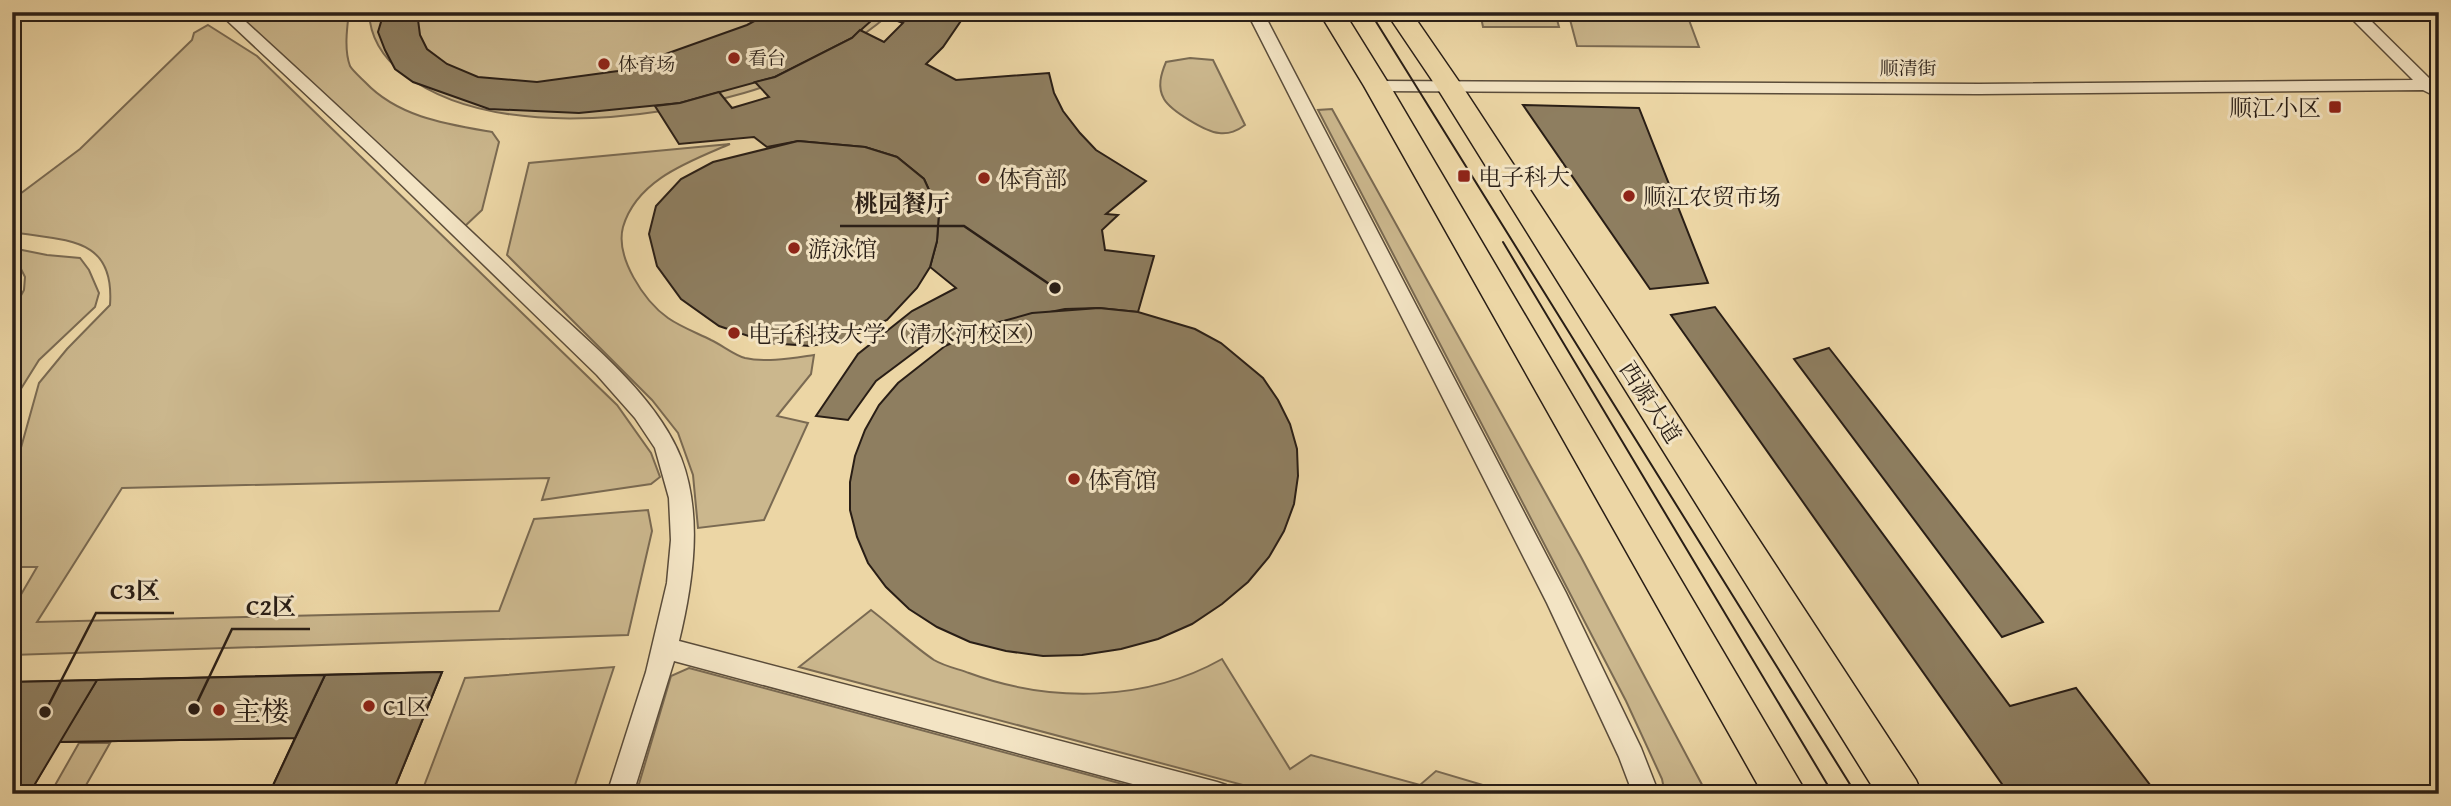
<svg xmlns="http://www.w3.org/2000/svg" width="2451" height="806" font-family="'Gentium Book Plus','Noto Serif SC',serif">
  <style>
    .green { fill: #cbb78d; stroke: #7a6a52; stroke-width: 2 }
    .building { fill: #8e7e60; stroke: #291e16; stroke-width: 2 }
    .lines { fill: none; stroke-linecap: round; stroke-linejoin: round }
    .minor-casing { stroke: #5a4c3a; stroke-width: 3 }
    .primary-casing { stroke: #291e16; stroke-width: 3 }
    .minor { fill: #f3e4c4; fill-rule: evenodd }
    .primary { fill: #ecd6a5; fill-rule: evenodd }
    .tram { stroke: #291e16; stroke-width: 2 }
    .poi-dot { fill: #8f2418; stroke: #f3e4c4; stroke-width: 2.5 }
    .labels { text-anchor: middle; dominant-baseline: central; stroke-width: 6; stroke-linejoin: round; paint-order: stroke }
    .far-poi-label { font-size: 19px; fill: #291e16; stroke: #f3e4c4; text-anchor: start }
    .far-street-label { font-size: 19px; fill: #291e16; stroke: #f3e4c4 }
    .poi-label { font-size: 23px; fill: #291e16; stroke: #f3e4c4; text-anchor: start }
    .street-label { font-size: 23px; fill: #291e16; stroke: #f3e4c4 }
    .near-poi-label { font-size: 28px; fill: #291e16; stroke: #f3e4c4; text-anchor: start }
    .leader { fill: none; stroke: #291e16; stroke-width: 2.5 }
    .callout-dot { fill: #291e16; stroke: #f3e4c4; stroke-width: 2.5 }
    .callout-label { font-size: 24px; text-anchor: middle; font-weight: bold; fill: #291e16; stroke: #f3e4c4; stroke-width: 6; stroke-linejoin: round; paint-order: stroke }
  </style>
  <rect width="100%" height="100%" fill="#ecd6a5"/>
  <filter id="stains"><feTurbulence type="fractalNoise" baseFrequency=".00286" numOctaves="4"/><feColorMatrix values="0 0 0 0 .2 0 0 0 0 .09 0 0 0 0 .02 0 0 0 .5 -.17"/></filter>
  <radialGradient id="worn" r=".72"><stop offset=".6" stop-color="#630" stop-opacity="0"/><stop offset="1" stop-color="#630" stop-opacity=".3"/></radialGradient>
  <g class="green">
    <path d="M349,12c-2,16 -5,38 1,54 3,5 10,11 15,16 33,35 81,42 127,50l7,10 -17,68 -18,17 -62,-61 -176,-153z"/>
    <path d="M369,12h523c-43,37 -93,65 -148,81 -97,28 -255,46 -340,-19 -21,-16 -34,-35 -35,-62z"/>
    <polygon points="1480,12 1555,12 1559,27 1483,27"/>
    <polygon points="1568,12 1686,12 1699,47 1577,46"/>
    <path d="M208,25l49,31 360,349 34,48 9,24 -9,7 -109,16 7,-22 -427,10 -85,134 462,-11 35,-92 114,-9 4,21 -24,104 -616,20v-45l25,-43h-25v-87l27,-97 28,-34 43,-44c5,-69 -44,-64 -98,-73v-32l68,-51 112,-109 2,-7z"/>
    <path d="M1190,58l23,2 32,65c-8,6 -15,9 -26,8 -13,-1 -48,-22 -55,-34 -7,-12 -3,-25 2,-37z"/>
    <polygon points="1332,109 1581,557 1707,794 1665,794 1662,779 1626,701 1318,110"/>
    <path d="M730,144c-39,17 -93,35 -107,83 -8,30 21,74 45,91 13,9 29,15 43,22 11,5 23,15 34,18 21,5 48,0 69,-3l-3,19 -34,42 31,7 -44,97 -66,8 -5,-53 -15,-42 -26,-33 -145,-145 22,-92z"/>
    <polygon points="12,248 47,255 80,258 89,270 99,293 95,307 39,360 19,392 12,394 12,312 24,290 25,277 20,267 12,263"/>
    <path d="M871,610c21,16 41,35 63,50 10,6 24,9 35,13 81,30 177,29 253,-14l68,110 21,-14 109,30 16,-14 77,23h-236l-478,-127z"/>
    <polygon points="614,667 572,794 421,794 465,678"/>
    <polygon points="689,668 1160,794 636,794 671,676"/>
    <polygon points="79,743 110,743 81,794 50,794"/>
  </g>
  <g class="building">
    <polygon points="384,12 417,12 420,35 427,49 447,64 478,77 537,82 618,71 747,25 771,12 881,12 852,38 775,77 680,103 579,113 489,109 413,82 395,69 385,50 378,32"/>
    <polygon points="881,12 967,12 943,47 926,64 956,80 1049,73 1054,93 1063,111 1080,133 1096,150 1146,181 1106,214 1118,215 1102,230 1105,250 1154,256 1138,312 1099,308 1065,309 1000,322 945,346 936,336 876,381 848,420 816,416 858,354 912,311 956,288 930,267 937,241 939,212 924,179 897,157 865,147 798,141 767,147 754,137 679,144 655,106 680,103 719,92 732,108 769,97 755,82 775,77 852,38 860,30 884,42 903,23 879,14"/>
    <polygon points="1523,105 1639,108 1708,283 1650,289"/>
    <polygon points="798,141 865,147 897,157 924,179 939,212 937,241 930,267 917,288 887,320 844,340 810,346 769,343 719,326 681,299 657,266 649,234 656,206 681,179 713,162"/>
    <polygon points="1715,307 2010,706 2076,688 2157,794 2009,794 1671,315"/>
    <polygon points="1099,308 1138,312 1195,329 1221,343 1263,378 1278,400 1290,424 1297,449 1298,476 1294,504 1284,531 1269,557 1248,582 1222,604 1192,624 1158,639 1121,649 1082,655 1043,656 1006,651 970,642 937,627 909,609 886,587 868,563 857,537 850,510 850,482 855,456 865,430 879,405 898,383 945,346 1000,322 1032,313"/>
    <polygon points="1829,348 2043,622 2002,637 1794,359"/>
    <polygon points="442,672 392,794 269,794 295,738 59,742 29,794 12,794 12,682"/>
    <polygon points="442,672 392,794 269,794 325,675"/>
    <polygon points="325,675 295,738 59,742 97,680"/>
    <polygon points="97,680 29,794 12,794 12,682"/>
  </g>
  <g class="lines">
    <defs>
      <g id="minor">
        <path d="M218,12h17c100,91 198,183 296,276 50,48 124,104 150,170 22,57 12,125 -2,183l538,141 9,3 4,9h-60l-496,-133 -41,133h-26l39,-122 21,-89 4,-43 -2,-42 -14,-50 -20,-30 -38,-43 -220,-214z"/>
        <polygon points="1247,12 1263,12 1566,593 1641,748 1659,794 1633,794 1619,757 1547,603"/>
        <polygon points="2345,12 2362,12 2431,80 2439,80 2437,93 2431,94 2423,90 1979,94 1377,91 1369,86 1377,81 1979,84 2413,80"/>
      </g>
      <g id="primary">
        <polygon points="1319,12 1344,12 1390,86 1807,794 1763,794 1364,86"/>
        <polygon points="1386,12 1411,12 1462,86 1916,780 1922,794 1877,794 1436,86"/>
      </g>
    </defs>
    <use href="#minor" class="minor-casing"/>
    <use href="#primary" class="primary-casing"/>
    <use href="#minor" class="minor"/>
    <use href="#primary" class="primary"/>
    <g class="tram">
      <polyline points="1370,12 1856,794"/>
      <polyline points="1503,242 1833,794"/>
    </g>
  </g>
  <g class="poi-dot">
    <circle cx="734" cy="58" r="7"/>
    <circle cx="604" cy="64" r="7"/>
    <rect x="2328" y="100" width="14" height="14" rx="3.5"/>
    <rect x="1457" y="169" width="14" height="14" rx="3.5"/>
    <circle cx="984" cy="178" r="7"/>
    <circle cx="1629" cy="196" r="7"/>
    <circle cx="794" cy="248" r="7"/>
    <circle cx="734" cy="333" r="7"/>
    <circle cx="1074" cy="479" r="7"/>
    <circle cx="369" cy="706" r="7"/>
    <circle cx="219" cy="710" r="7"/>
  </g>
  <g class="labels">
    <g class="far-poi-label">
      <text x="748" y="58">看台</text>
      <text x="618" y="64">体育场</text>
    </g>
    <g class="far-street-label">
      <text x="1908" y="68">顺清街</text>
    </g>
    <g class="poi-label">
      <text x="2321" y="107" text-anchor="end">顺江小区</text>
      <text x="1478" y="176">电子科大</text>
      <text x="998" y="178">体育部</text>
      <text x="1643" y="196">顺江农贸市场</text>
      <text x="808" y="248">游泳馆</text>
      <text x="748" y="333">电子科技大学（清水河校区）</text>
      <text x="1088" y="479">体育馆</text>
      <text x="383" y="706">C1区</text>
    </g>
    <g class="street-label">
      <text transform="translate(1651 402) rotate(57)">西源大道</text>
    </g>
    <g class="near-poi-label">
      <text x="233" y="710">主楼</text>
    </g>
  </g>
  <path class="leader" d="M1055 288L964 226H840M45 712L96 613H174M194 709L232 629H310"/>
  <g class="callout-dot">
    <circle cx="1055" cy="288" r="7"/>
    <circle cx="45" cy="712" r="7"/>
    <circle cx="194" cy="709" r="7"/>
  </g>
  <g class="callout-label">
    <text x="902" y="212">桃园餐厅</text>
    <text x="135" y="599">C3区</text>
    <text x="271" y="615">C2区</text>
  </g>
  <rect width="2451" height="806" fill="none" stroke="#ecd6a5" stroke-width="42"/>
  <rect x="14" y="14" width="2423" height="778" fill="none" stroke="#291e16" stroke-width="3.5"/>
  <rect x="21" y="21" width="2409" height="764" fill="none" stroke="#291e16" stroke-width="2"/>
  <rect width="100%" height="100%" filter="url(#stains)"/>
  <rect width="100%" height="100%" fill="url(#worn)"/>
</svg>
